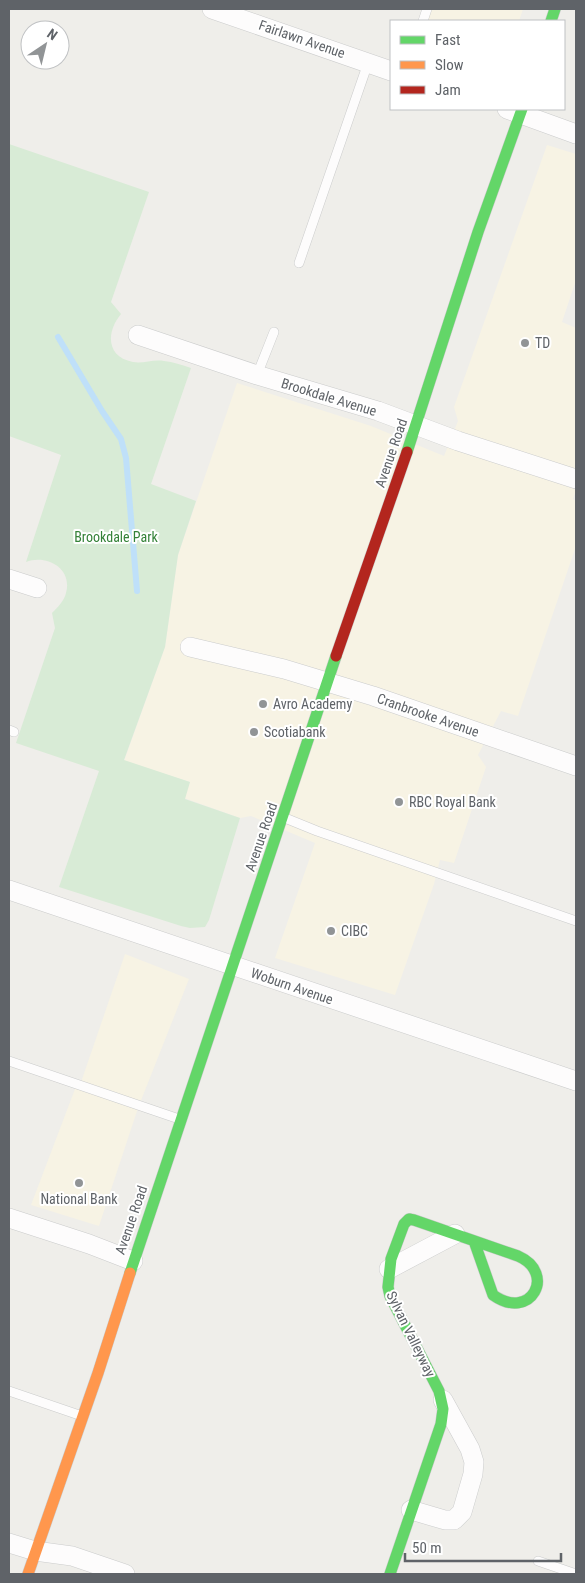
<svg xmlns="http://www.w3.org/2000/svg" width="585" height="1583" font-family="'Roboto Condensed',sans-serif">
  <style>
    .commercial { fill: #f7f3e4 }
    .green { fill: #d8ebd6 }
    .lines { fill: none; stroke-linecap: round; stroke-linejoin: round }
    .stream { stroke: #bfe0f9; stroke-width: 6 }
    .lane-casing { stroke: #cbcccc; stroke-width: 10 }
    .street-casing { stroke: #cbcccc; stroke-width: 20 }
    .fast-casing { stroke: #cacacb; stroke-width: 12 }
    .slow-casing { stroke: #cacacb; stroke-width: 12 }
    .jam-casing { stroke: #cacacb; stroke-width: 12 }
    .lane { stroke: #fdfcfc; stroke-width: 9 }
    .street { stroke: #fdfcfc; stroke-width: 19 }
    .fast { stroke: #63d668; stroke-width: 11 }
    .slow { stroke: #ff974d; stroke-width: 11 }
    .jam { stroke: #b3261e; stroke-width: 11 }
    .poi-dot { fill: #919496; stroke: #fff; stroke-width: 2 }
    .labels { text-anchor: middle; dominant-baseline: central; stroke-width: 4; stroke-linejoin: round; paint-order: stroke }
    .street-label { font-size: 14px; fill: #5f6368; stroke: #fff }
    .poi-label { font-size: 14px; fill: #5f6368; stroke: #fff; text-anchor: start }
    .park-label { font-size: 14px; fill: #348238; stroke: #fff }
  </style>
  <rect width="100%" height="100%" fill="#efeeea"/>
  <g class="commercial">
    <polygon points="424,9 523,9 519,21 420,21"/>
    <polygon points="547,145 576,154 576,280 562,322 576,328 576,490 573,499 576,501 576,546 518,716 501,711 478,755 486,767 454,863 440,860 434,884 395,995 275,958 315,843 251,816 240,818 184,798 190,782 124,761 165,647 178,555 237,383 371,426 444,456 458,421 454,407"/>
    <polygon points="125,954 189,979 138,1108 99,1226 31,1205 75,1089 79,1088"/>
  </g>
  <path class="green" d="M9,144l140,48 -38,110 10,12c-15,18 -15,43 12,48 10,2 20,-3 31,-1 9,1 18,4 27,7l-40,116 45,17 -18,54 -13,92 -41,113 66,22 -5,17 55,19 -31,102 -4,7 -15,1 -9,-2 -122,-39 40,-116 -83,-28 39,-115 -3,-15c6,-6 12,-12 14,-20 7,-25 -20,-39 -40,-31l35,-107 -52,-19z"/>
  <g class="lines">
    <polyline class="stream" points="58,337 102,411 121,439 126,458 137,591"/>
    <defs>
      <g id="lane">
        <polyline points="423,21 427,9"/>
        <polyline points="299,263 368,63"/>
        <polyline points="257,375 274,332"/>
        <polyline points="9,730 14,732"/>
        <polyline points="285,818 317,831 576,921"/>
        <polyline points="9,1061 179,1119"/>
        <polyline points="9,1391 82,1416"/>
        <polyline points="538,1561 576,1574"/>
      </g>
      <g id="street">
        <polyline points="212,9 391,71"/>
        <polyline points="507,109 576,134"/>
        <polyline points="138,335 257,375 378,411 458,441 576,479"/>
        <polyline points="9,579 37,588"/>
        <polyline points="190,647 284,669 373,696 576,766"/>
        <polyline points="9,890 576,1081"/>
        <polyline points="9,1218 89,1244 133,1261"/>
        <polyline points="389,1269 455,1234"/>
        <polyline points="411,1510 445,1520 454,1520 462,1512 473,1474 474,1462 470,1449 443,1400"/>
        <polyline points="9,1543 35,1551 72,1556 125,1574"/>
      </g>
      <g id="fast">
        <polyline points="551,21 555,9"/>
        <polyline points="407,452 478,232 522,109"/>
        <polyline points="130,1273 336,656"/>
        <path d="M390,1574l51,-150 2,-15 -4,-18 -49,-95 -2,-9 3,-28 13,-35 5,-5 5,1 104,36c39,17 13,66 -25,39l-19,-54"/>
      </g>
      <polyline id="slow" points="28,1574 98,1373 130,1273"/>
      <polyline id="jam" points="336,656 407,452"/>
    </defs>
    <use href="#lane" class="lane-casing"/>
    <use href="#street" class="street-casing"/>
    <use href="#fast" class="fast-casing"/>
    <use href="#slow" class="slow-casing"/>
    <use href="#jam" class="jam-casing"/>
    <use href="#lane" class="lane"/>
    <use href="#street" class="street"/>
    <use href="#fast" class="fast"/>
    <use href="#slow" class="slow"/>
    <use href="#jam" class="jam"/>
  </g>
  <g class="poi-dot">
    <circle cx="525" cy="343" r="5"/>
    <circle cx="263" cy="704" r="5"/>
    <circle cx="254" cy="732" r="5"/>
    <circle cx="399" cy="802" r="5"/>
    <circle cx="331" cy="931" r="5"/>
    <circle cx="79" cy="1183" r="5"/>
  </g>
  <g class="labels">
    <g class="street-label">
      <text transform="translate(302 39) rotate(19)">Fairlawn Avenue</text>
      <text transform="translate(329 397) rotate(17)">Brookdale Avenue</text>
      <text transform="translate(391 453) rotate(-71)">Avenue Road</text>
      <text transform="translate(428 715) rotate(19)">Cranbrooke Avenue</text>
      <text transform="translate(261 837) rotate(-71)">Avenue Road</text>
      <text transform="translate(292 986) rotate(19)">Woburn Avenue</text>
      <text transform="translate(131 1220) rotate(-71)">Avenue Road</text>
      <text transform="translate(411 1334) rotate(64)">Sylvan Valleyway</text>
    </g>
    <g class="poi-label">
      <text x="535" y="343">TD</text>
      <text x="273" y="704">Avro Academy</text>
      <text x="264" y="732">Scotiabank</text>
      <text x="409" y="802">RBC Royal Bank</text>
      <text x="341" y="931">CIBC</text>
      <text x="79" y="1199" text-anchor="middle">National Bank</text>
    </g>
    <g class="park-label">
      <text x="116" y="537">Brookdale Park</text>
    </g>
  </g>
  <rect width="585" height="1583" fill="none" stroke="#5f6368" stroke-width="20"/>
  <rect x="390" y="20" width="175" height="90" fill="#ffffff" stroke="#bfc1c3"/>
  <rect x="400" y="36" width="25" height="8" fill="#63d668" stroke="#bfc1c3"/>
  <text x="435" y="45" font-size="15" fill="#5f6368">Fast</text>
  <rect x="400" y="61" width="25" height="8" fill="#ff974d" stroke="#bfc1c3"/>
  <text x="435" y="70" font-size="15" fill="#5f6368">Slow</text>
  <rect x="400" y="86" width="25" height="8" fill="#b3261e" stroke="#bfc1c3"/>
  <text x="435" y="95" font-size="15" fill="#5f6368">Jam</text>
  <g transform="translate(45 45) rotate(35)"><circle r="24" fill="#ffffff" stroke="#bfc1c3"/>
  <path d="M0-4L9 19L0 12L-9 19Z" fill="#919496"/>
  <text y="-8" font-size="14" font-weight="bold" text-anchor="middle" fill="#5f6368">N</text>
  </g>
  <path d="M405 1553v8h156v-8" fill="none" stroke="#5f6368" stroke-width="2.5"/>
  <text x="412" y="1553" font-size="15" fill="#5f6368" stroke="#ffffff" stroke-width="4" paint-order="stroke">50 m</text>
</svg>
